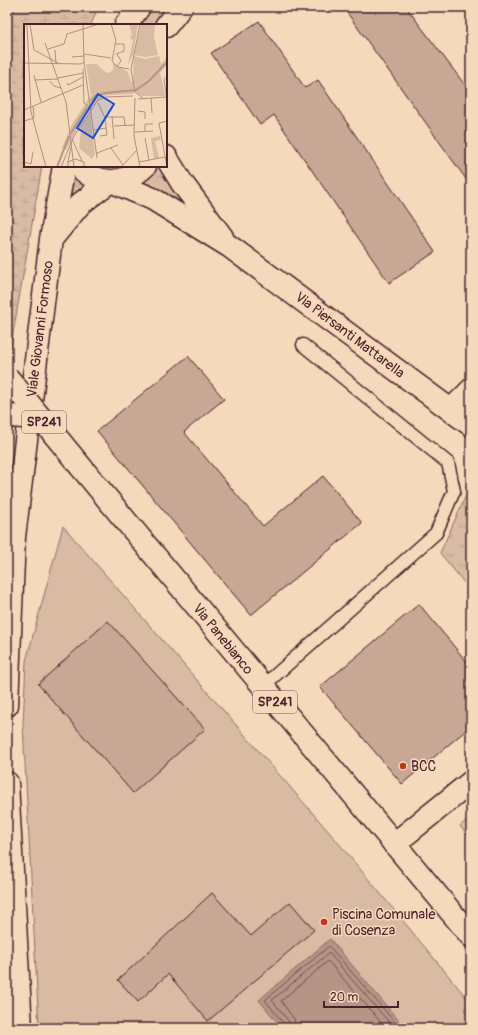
<svg xmlns="http://www.w3.org/2000/svg" width="478" height="1035" font-family="Pangolin,sans-serif">
  <style>
    .grass { fill: url(#grass-tufts); stroke: #926d67 }
    .wetland { fill: url(#wetland-marsh); stroke: #926d67 }
    .park { fill: url(#park-crowns); stroke: #926d67 }
    .pitch { fill: #d9bba3; stroke: #926d67 }
    .water { fill: #b69486; stroke: #8b6562 }
    .lines { fill: none; stroke-linecap: round; stroke-linejoin: round }
    .shore { stroke: #754e4f; stroke-width: 1 }
    .stream { stroke: #8b6562; stroke-width: 7 }
    .building { fill: #c8a895; stroke: #4a1f2b }
    .service-casing { stroke: #4a1f2b; stroke-width: 15 }
    .minor-casing { stroke: #4a1f2b; stroke-width: 25 }
    .primary-casing { stroke: #4a1f2b; stroke-width: 25 }
    .service { stroke: #f5d9bb; stroke-width: 12 }
    .minor { stroke: #f5d9bb; stroke-width: 22 }
    .primary { stroke: #f5d9bb; stroke-width: 22 }
    .minor-bridge-casing { stroke: #4a1f2b; stroke-width: 25; stroke-linecap: butt }
    .primary-bridge-casing { stroke: #4a1f2b; stroke-width: 25; stroke-linecap: butt }
    .minor-bridge { stroke: #f5d9bb; stroke-width: 22 }
    .primary-bridge { stroke: #f5d9bb; stroke-width: 22 }
    .poi-dot { fill: #c8321e; stroke: #f5d9bb; stroke-width: 1.5 }
    .labels { text-anchor: middle; dominant-baseline: central; stroke-width: 3; stroke-linejoin: round; paint-order: stroke }
    .shield { fill: #f5d9bb; stroke: #7d5756; stroke-width: 1 }
    .shield-label { font-size: 13px; font-weight: bold; fill: #4a1f2b }
    .street-label { font-size: 14px; fill: #4a1f2b; stroke: #f5d9bb }
    .poi-label { font-size: 14px; fill: #4a1f2b; stroke: #f5d9bb; text-anchor: start }
    .inset-river { fill: none; stroke: #b69486; stroke-width: 2 }
    .inset-road { fill: none; stroke: #b18f81; stroke-width: 1 }
    .view { fill: #1d4ed8; fill-opacity: 0.15; stroke: #1d4ed8; stroke-width: 2 }
    .inset-edge { fill: none; stroke: #4a1f2b; stroke-width: 2 }
  </style>
  <defs>
    <pattern id="grass-tufts" width="24" height="20" patternUnits="userSpaceOnUse"><rect width="24" height="20" fill="#d9bba3"/><path d="M3 7l-1-3M5 7V3M7 7l1-3M15 17l-1-3M17 17v-4M19 17l1-3" fill="none" stroke="#bca08c"/></pattern>
    <pattern id="wetland-marsh" width="20" height="14" patternUnits="userSpaceOnUse"><rect width="20" height="14" fill="#d9bba3"/><path d="M1 5h8M5 5V1M11 12h8M15 12V8" fill="none" stroke="#bca08c"/></pattern>
    <pattern id="park-crowns" width="20" height="18" patternUnits="userSpaceOnUse"><rect width="20" height="18" fill="#d9bba3"/><path d="M2 6a3 3 0 1 1 6 0M12 15a3 3 0 1 1 6 0" fill="none" stroke="#bca08c"/></pattern>
  </defs>
  <rect width="100%" height="100%" fill="#f5d9bb"/>
  <filter id="ink" filterUnits="userSpaceOnUse"><feTurbulence type="fractalNoise" baseFrequency=".025" numOctaves="2"/><feDisplacementMap in="SourceGraphic" scale="8" xChannelSelector="R" yChannelSelector="G"/><feConvolveMatrix kernelMatrix="1 2 1 2 8 2 1 2 1" color-interpolation-filters="sRGB"/></filter>
  <g filter="url(#ink)">
    <g class="grass">
      <polygon points="150,7 174,7 160,25 139,25"/>
      <polygon points="67,166 93,188 56,228"/>
      <polygon points="151,166 163,166 207,225 127,183"/>
      <polygon points="471,484 471,591 440,553"/>
    </g>
    <polygon class="wetland" points="7,7 98,7 91,25 25,25 25,166 42,166 7,368"/>
    <polygon class="park" points="471,817 471,839 460,826"/>
    <polygon class="pitch" points="63,526 336,840 471,1003 471,1028 39,1028 23,725 26,661"/>
    <polygon class="water" points="330,939 405,1028 282,1028 259,1000"/>
    <g class="lines">
      <g class="shore">
        <polyline points="285,1028 284,1024 265,1000 329,946 400,1028"/>
        <polyline points="290,1028 289,1022 272,1000 329,953 394,1028"/>
        <polyline points="296,1028 294,1019 281,1001 328,961 386,1028"/>
      </g>
      <polyline class="stream" points="7,14 13,7"/>
    </g>
    <g class="building">
      <polygon points="343,7 406,7 471,93 471,186"/>
      <polygon points="259,21 305,88 318,80 435,252 389,283 274,115 260,125 211,53"/>
      <polygon points="188,356 224,399 184,432 263,526 323,476 362,523 251,615 97,431"/>
      <polygon points="419,604 471,667 471,726 402,784 320,687"/>
      <polygon points="108,621 205,729 133,793 38,684"/>
      <polygon points="212,893 251,936 290,902 314,930 208,1021 168,974 138,1002 118,980"/>
    </g>
    <g class="lines">
      <defs>
        <polyline id="service" points="262,687 436,533 454,491 448,463 303,345"/>
        <g id="minor">
          <polyline points="126,25 139,7"/>
          <polyline points="166,26 181,7"/>
          <polyline points="166,157 182,183 222,237"/>
          <path d="M79,166c19,21 46,19 66,0"/>
          <polyline points="113,182 153,199 229,246 471,425"/>
          <polyline points="53,237 80,204 109,182"/>
          <polyline points="451,410 471,390"/>
          <polyline points="7,705 14,537 51,239 64,166"/>
          <polyline points="7,783 21,1028"/>
          <polyline points="394,844 471,782"/>
        </g>
        <polyline id="primary" points="81,467 471,936"/>
      </defs>
      <use href="#service" class="service-casing"/>
      <use href="#minor" class="minor-casing"/>
      <use href="#primary" class="primary-casing"/>
      <use href="#service" class="service"/>
      <use href="#minor" class="minor"/>
      <use href="#primary" class="primary"/>
      <defs>
        <polyline id="minor-bridge" points="7,416 41,418"/>
        <polyline id="primary-bridge" points="7,377 81,467"/>
      </defs>
      <use href="#minor-bridge" class="minor-bridge-casing"/>
      <use href="#primary-bridge" class="primary-bridge-casing"/>
      <use href="#minor-bridge" class="minor-bridge"/>
      <use href="#primary-bridge" class="primary-bridge"/>
    </g>
  </g>
  <g class="poi-dot">
    <circle cx="403" cy="766" r="4"/>
    <circle cx="324" cy="922" r="4"/>
  </g>
  <g class="labels">
    <g class="shield">
      <rect x="22" y="411" width="44" height="22" rx="3"/>
      <rect x="253" y="691" width="44" height="22" rx="3"/>
    </g>
    <g class="shield-label">
      <text x="44" y="422">SP241</text>
      <text x="275" y="702">SP241</text>
    </g>
    <g class="street-label">
      <text transform="translate(40 329) rotate(-83)">Viale Giovanni Formoso</text>
      <text transform="translate(350 335) rotate(37)">Via Piersanti Mattarella</text>
      <text transform="translate(223 639) rotate(51)">Via Panebianco</text>
    </g>
    <g class="poi-label">
      <text x="411" y="766">BCC</text>
      <text x="332" y="914">Piscina Comunale<tspan x="332" dy="16">di Cosenza</tspan></text>
    </g>
  </g>
  <g transform="translate(24 24)">
    <rect width="143" height="143" fill="#f5d9bb"/>
    <path d="M105,0h9l-5,31 -5,10 5,-25 -3,-2 2,-3zM136,112l1,4 -6,1 4,17 -5,1 -3,-21z" fill="#d9bba3"/>
    <path d="M143,34v7l-22,23 -13,6 -24,1 -10,4 -16,21 -16,30 -4,-2 10,-24 19,-29 7,-4 46,-9z" fill="#d9bba3"/>
    <path d="M110,32l11,3 14,-3 2,8 -17,18 -46,9 -7,4 -5,-31h11l8,8 4,1 4,-3v-7l15,9 3,10 2,-1zM136,48l5,24h-23l-6,-4 12,-7z" fill="#d9bba3"/>
    <path d="M117,0h14l-1,13 4,18 -13,2 -11,-2zM66,89l5,41 -3,5 -13,-11 2,-17h-3z" fill="#d9bba3"/>
    <path class="inset-river" d="M67,77l4,-5 10,-3 31,-3 13,-9 18,-19M47,109l16,-26M33,143l12,-31"/>
    <path class="inset-road" d="M3,0l4,88 15,55M6,0l4,26 24,13M59,0l1,38 13,96M87,0l5,16 -4,21 6,6 11,2M116,0l-9,46 4,22 8,6M21,19l21,59 8,65M92,20h8v7l-8,3M24,25l16,-5 3,-10 32,-10M31,26l1,13M60,30l27,4M93,30l4,7 -4,5M48,33l12,-1M0,39l57,1 3,-2M59,45l1,34 7,5M10,51l7,27M143,52l-3,4 3,21M34,54l25,-5M10,56l24,-1M26,57l4,5 7,2M43,59l1,2 15,-8M111,74l-1,38 6,31M127,74l1,15M114,75l28,-2M74,79l7,15 2,17 -7,1M0,86l59,-25M114,87l7,1v7M88,92l2,23M81,93h19l1,8M0,97l10,-3 -1,-12M143,97l-8,2 8,44M90,102l20,-1M70,106l12,-2M121,107v-7h8M111,108l18,-1M121,114l4,22M48,115l10,22M87,124l12,17M73,129l21,-8M0,138l7,2 2,-12M44,138l3,-15M115,138l26,-5M37,143l13,-31 24,-36 8,-3 27,-1M44,143v-5l7,-3 9,3v5M97,143l15,-16"/>
    <path class="view" d="M74,70l16,10 -21,34 -16,-10z"/>
    <rect width="143" height="143" class="inset-edge"/>
  </g>
  <rect width="478" height="1035" fill="none" stroke="#f5d9bb" stroke-width="24"/>
  <rect x="12" y="12" width="454" height="1011" fill="none" stroke="#4a1f2b" stroke-width="1.5" filter="url(#ink)"/>
  <path d="M324 1001v6h74v-6" fill="none" stroke="#4a1f2b" stroke-width="2"/>
  <text x="330" y="1001" font-size="12" fill="#4a1f2b" stroke="#f5d9bb" stroke-width="3" paint-order="stroke">20 m</text>
</svg>
